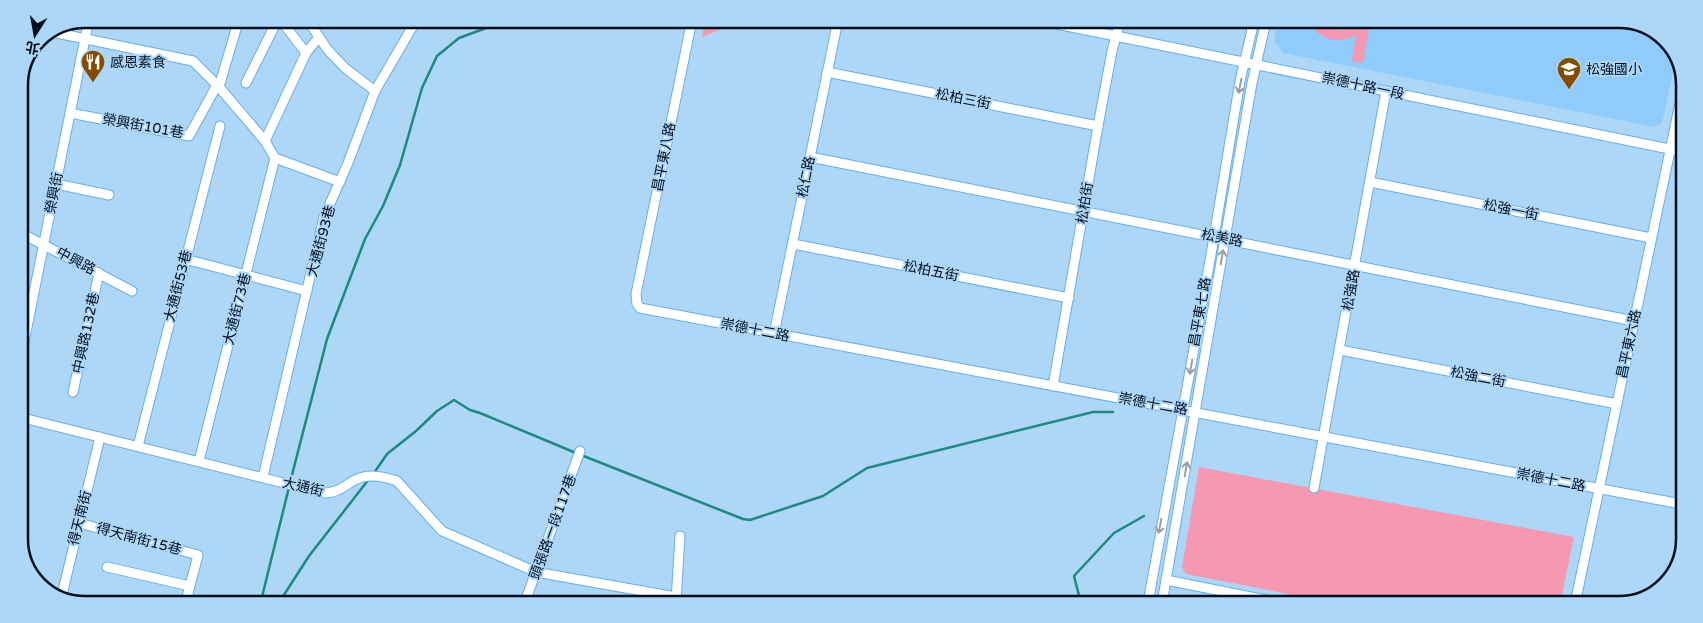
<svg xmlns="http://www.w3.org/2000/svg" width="1703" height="623" font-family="'Varela Round','Noto Sans TC',sans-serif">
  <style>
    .built { fill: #8fccfc }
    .green { fill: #f499b1 }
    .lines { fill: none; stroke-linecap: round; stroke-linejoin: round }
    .stream { stroke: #1f8881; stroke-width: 2.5 }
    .minor-casing { stroke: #69afe5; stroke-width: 11 }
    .minor { stroke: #fff; stroke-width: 9 }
    .oneway { stroke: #999fa5 }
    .labels { text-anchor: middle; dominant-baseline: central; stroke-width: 4; stroke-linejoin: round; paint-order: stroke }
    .poi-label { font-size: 14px; fill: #000e1d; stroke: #add6f7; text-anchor: start }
    .street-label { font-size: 14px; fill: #000e1d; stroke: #add6f7 }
    .rim { fill: none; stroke: #000e1d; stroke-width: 2.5 }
  </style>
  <rect width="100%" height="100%" fill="#add6f7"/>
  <polygon class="built" points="1278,21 1639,22 1671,44 1676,57 1662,123 1655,127 1283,53 1274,40"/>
  <g class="green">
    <polygon points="705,20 744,20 702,37"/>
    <path d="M1308,21h14l9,7 8,2 7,-1 11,-7h13l-7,41 -11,-2 4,-26c-18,10 -38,5 -48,-14z"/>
    <polygon points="1199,467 1574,537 1560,604 1339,604 1186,574 1182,567"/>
  </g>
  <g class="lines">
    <g class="stream">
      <polyline points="581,455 743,519 750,520 823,496 867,468 1093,412 1113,412"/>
      <polyline points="374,473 387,454 416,431 437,411 454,400 470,410 480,413 576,453"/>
      <polyline points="261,601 293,471 327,339 365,239 383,206 400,165 422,88 437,56 459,38 508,20"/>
      <polyline points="280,601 309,556 369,479"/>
      <polyline points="1081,603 1074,576 1114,533 1144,516"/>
    </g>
    <defs>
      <g id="minor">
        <polyline points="280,19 306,53"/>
        <polyline points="307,19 327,49 345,68 375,91"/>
        <polyline points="692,20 636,294 637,304 640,308 1681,504"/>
        <polyline points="1042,21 1684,152"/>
        <polyline points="52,32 193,61 219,87 265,141 275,158"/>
        <polyline points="827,72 1098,126"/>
        <polyline points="246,83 278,19"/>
        <polyline points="219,87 239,19"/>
        <polyline points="70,113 189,136 217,85"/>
        <polyline points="265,141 306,53 319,37"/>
        <polyline points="810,157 1634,321"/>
        <polyline points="275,158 340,182"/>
        <polyline points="1370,182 1651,238"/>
        <polyline points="56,184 109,195"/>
        <polyline points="19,232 132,291"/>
        <polyline points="793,244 1069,298"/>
        <polyline points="185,259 307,291"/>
        <polyline points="774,334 838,20"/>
        <polyline points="1340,350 1617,404"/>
        <polyline points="19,367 89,19"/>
        <polyline points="1053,386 1098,126 1112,51 1120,21"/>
        <polyline points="73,392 99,273"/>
        <path d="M19,417l305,76c13,0 19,-6 29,-12 14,-8 29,-5 44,0l45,50 94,41 140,25"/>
        <polyline points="138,446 220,126"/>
        <polyline points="199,461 275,158"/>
        <polyline points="263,477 324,217 348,163 375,91 417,19"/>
        <polyline points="1314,488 1386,91"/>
        <polyline points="79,523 198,555 186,601"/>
        <polyline points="107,567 190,586"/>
        <polyline points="1166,580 1287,604"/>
        <polyline points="61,599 100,437"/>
        <polyline points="676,601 680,536"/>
        <polyline points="525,602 580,451"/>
        <polyline points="1148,603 1212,249 1240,81 1254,21"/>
        <polyline points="1162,603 1252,83 1266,21"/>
        <polyline points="1575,604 1684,84"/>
      </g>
    </defs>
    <use href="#minor" class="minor-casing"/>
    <use href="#minor" class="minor"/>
  </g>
  <defs><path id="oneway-shaft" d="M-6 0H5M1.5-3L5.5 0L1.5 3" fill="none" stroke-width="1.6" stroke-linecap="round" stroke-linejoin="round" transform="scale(1.25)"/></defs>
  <g class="oneway">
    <use href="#oneway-shaft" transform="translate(1240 86) rotate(101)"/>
    <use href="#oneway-shaft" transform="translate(1222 257) rotate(-80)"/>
    <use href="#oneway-shaft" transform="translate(1191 367) rotate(100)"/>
    <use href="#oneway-shaft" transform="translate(1186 469) rotate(-80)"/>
    <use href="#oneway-shaft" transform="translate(1160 526) rotate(101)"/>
  </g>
  <defs>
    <symbol id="restaurant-pin" viewBox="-11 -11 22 30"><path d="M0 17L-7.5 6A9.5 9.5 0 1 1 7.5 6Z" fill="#854c00" stroke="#add6f7"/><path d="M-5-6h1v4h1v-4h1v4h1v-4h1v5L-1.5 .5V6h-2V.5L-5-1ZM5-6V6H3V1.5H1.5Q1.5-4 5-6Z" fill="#fff"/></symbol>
    <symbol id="school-pin" viewBox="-11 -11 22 30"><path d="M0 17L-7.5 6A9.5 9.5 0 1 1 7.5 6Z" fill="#854c00" stroke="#add6f7"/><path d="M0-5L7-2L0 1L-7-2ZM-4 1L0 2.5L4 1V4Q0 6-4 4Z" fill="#fff"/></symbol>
  </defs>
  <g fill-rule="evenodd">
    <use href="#restaurant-pin" x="79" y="48" width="28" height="38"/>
    <use href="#school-pin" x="1555" y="55" width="28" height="38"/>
  </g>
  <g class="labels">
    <g class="poi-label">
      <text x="110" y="62">感恩素食</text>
      <text x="1586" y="69">松強國小</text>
    </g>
    <g class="street-label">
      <text transform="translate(1363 86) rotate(12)">崇德十路一段</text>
      <text transform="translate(963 99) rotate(11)">松柏三街</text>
      <text transform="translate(143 126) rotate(10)">榮興街101巷</text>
      <text transform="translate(664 157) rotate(-79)">昌平東八路</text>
      <text transform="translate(806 177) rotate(-79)">松仁路</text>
      <text transform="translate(54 193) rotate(-79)">榮興街</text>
      <text transform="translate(1085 203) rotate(-81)">松柏街</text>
      <text transform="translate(1511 210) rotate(11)">松強一街</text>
      <text transform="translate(1222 238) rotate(11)">松美路</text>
      <text transform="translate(321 241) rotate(-75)">大通街93巷</text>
      <text transform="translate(76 261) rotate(28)">中興路</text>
      <text transform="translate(931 271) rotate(11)">松柏五街</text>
      <text transform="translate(178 286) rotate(-76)">大通街53巷</text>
      <text transform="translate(1351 290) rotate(-80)">松強路</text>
      <text transform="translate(237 309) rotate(-76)">大通街73巷</text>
      <text transform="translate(1200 312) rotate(-80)">昌平東七路</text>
      <text transform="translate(755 330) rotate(11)">崇德十二路</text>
      <text transform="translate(86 333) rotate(-78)">中興路132巷</text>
      <text transform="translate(1629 344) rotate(-78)">昌平東六路</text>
      <text transform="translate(1478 377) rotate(11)">松強二街</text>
      <text transform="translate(1153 404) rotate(10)">崇德十二路</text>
      <text transform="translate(1551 480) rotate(11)">崇德十二路</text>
      <text transform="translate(303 487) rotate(13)">大通街</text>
      <text transform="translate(80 518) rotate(-76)">得天南街</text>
      <text transform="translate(553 527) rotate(-70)">頭張路一段117巷</text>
      <text transform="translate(139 539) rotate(15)">得天南街15巷</text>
    </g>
  </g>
  <path d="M0 0H1703V623H0ZM85 28H1619A57 57 0 0 1 1676 85V539A57 57 0 0 1 1619 596H85A57 57 0 0 1 28 539V85A57 57 0 0 1 85 28Z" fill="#add6f7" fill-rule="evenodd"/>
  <path class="rim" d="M85 28H1619A57 57 0 0 1 1676 85V539A57 57 0 0 1 1619 596H85A57 57 0 0 1 28 539V85A57 57 0 0 1 85 28Z"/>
  <g transform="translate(35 35) rotate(191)" stroke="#add6f7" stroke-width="4" paint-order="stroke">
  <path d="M0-4L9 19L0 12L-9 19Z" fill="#000e1d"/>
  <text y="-8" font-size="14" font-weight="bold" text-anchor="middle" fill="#000e1d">北</text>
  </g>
</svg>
